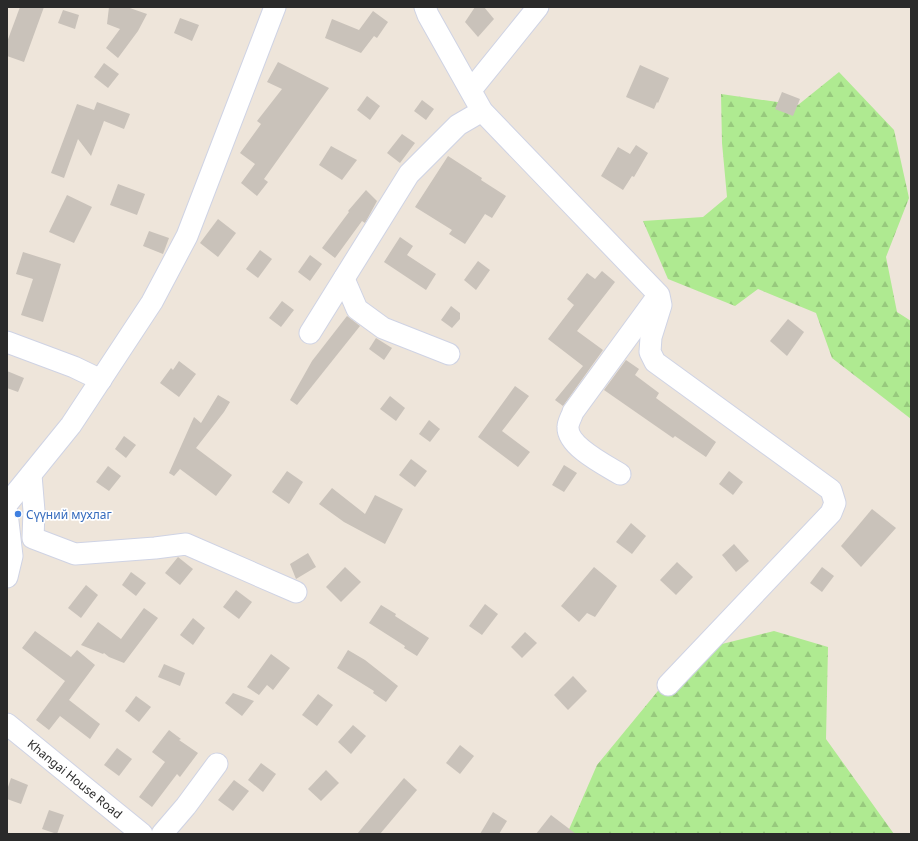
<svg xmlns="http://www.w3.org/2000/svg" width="918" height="841" font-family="'Noto Sans',sans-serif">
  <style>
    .forest { fill: url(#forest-firs) }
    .building { fill: #c9c2ba }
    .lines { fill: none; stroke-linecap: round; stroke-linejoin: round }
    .minor-casing { stroke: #cfd3e4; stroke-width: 23 }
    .minor { stroke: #fff; stroke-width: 21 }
    .shop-dot { fill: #3f7fe0; stroke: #fff; stroke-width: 1.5 }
    .labels { text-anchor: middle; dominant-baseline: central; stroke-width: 3.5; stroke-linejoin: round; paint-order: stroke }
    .shop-label { font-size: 12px; fill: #366cbe; stroke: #fff; text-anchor: start }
    .street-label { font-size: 12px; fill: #2a2a2a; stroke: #fff }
  </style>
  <defs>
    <pattern id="forest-firs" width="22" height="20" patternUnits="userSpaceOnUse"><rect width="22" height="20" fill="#afea91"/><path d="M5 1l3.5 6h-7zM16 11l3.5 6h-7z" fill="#97c97d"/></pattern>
  </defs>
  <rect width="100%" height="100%" fill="#eee5da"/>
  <g class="forest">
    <polygon points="839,72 894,130 909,198 886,257 897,312 911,321 911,419 832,358 816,313 758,289 735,306 668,279 643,221 703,217 727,197 722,143 721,94 798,105"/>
    <polygon points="774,631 828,647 826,739 894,834 567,834 597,765 690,652"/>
  </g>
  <g class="building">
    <polygon points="20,7 44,7 24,62 7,56 7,42"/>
    <polygon points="109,7 127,7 147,14 138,31 118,58 106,48 120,29 107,24"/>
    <polygon points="475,7 484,7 494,19 478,37 465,22"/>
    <polygon points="63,10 79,15 75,29 58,23"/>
    <polygon points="373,11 388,22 377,38 374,36 361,53 325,38 332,19 359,30"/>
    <polygon points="180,18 199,25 192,41 174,33"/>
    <polygon points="278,62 329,88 264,179 268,182 257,196 241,183 255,164 240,153 261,124 257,121 282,89 267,82"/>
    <polygon points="104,63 119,74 108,88 94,77"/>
    <polygon points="640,65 669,78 658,103 657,102 654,109 626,97"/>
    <polygon points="782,92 800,99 793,116 775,109"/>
    <polygon points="367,96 380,106 370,120 357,110"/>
    <polygon points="422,100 434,109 426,120 414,111"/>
    <polygon points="97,102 130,114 124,129 104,121 91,156 78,139 64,178 51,173 77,104 94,110"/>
    <polygon points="402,134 415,143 400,163 387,153"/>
    <polygon points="636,145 648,153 634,177 632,176 623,190 601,176 618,147 630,154"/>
    <polygon points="331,146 357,160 342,180 319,165"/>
    <polygon points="448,156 482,178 481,180 506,196 492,218 485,214 465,244 449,234 452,230 415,207"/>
    <polygon points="118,184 145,194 137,215 110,205"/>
    <polygon points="366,190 377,201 365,223 362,221 335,258 322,248 349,212 348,211"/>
    <polygon points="67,195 92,207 74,243 49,232"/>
    <polygon points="218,219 236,233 218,257 200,243"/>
    <polygon points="149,231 169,238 163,254 143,246"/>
    <polygon points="400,237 413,246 407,255 436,274 426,290 384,262"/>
    <polygon points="260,250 272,259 258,278 246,269"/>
    <polygon points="23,252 61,264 43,322 21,315 33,279 16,274"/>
    <polygon points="310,255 322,264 310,281 298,272"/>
    <polygon points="478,261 490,270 476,290 464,280"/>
    <polygon points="602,271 615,282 577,331 603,350 563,406 555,400 583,366 548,339 574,305 567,299 587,273 595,279"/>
    <polygon points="282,301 294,310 281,327 269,318"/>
    <polygon points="451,306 460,313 460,319 452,328 441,320"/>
    <polygon points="347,316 360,326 297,405 290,400 312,361"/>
    <polygon points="788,319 804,332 787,356 770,341"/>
    <polygon points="376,338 392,348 384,360 369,349"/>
    <polygon points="626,360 639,369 635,375 659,393 656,398 716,442 706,457 675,436 673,438 604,390"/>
    <polygon points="179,361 196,374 179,397 160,383 171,368 173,370"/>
    <polygon points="7,371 24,378 18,392 7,388"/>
    <polygon points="515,386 529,396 502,431 530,452 518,467 478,437"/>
    <polygon points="218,395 230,402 224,412 196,448 232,475 216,496 180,469 174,476 169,473 194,417 201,423"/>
    <polygon points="390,396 405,408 396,421 380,409"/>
    <polygon points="429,420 440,429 430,442 419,434"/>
    <polygon points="124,436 136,445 126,458 115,449"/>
    <polygon points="411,459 427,471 415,487 399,475"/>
    <polygon points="564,465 577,473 564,492 552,485"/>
    <polygon points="108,466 121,476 109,491 96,482"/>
    <polygon points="287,471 303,482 289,504 272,492"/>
    <polygon points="729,471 743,482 733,495 719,484"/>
    <polygon points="332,488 365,514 375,495 403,509 385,544 344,522 319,504"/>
    <polygon points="872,509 896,528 861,567 841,546"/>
    <polygon points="631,523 646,536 632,554 616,542"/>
    <polygon points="734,544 749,561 736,572 722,555"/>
    <polygon points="308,553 316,567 296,579 290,564"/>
    <polygon points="178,557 193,569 180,585 165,573"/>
    <polygon points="677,562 693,577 676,595 660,580"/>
    <polygon points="345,567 361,582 341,602 326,587"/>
    <polygon points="594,567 617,586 595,617 587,613 579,622 561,606"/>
    <polygon points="822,567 834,576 822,592 810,583"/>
    <polygon points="131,572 146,583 136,596 122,585"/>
    <polygon points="86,585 98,595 81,618 68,608"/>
    <polygon points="236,590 252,602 239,619 223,607"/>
    <polygon points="485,604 498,614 482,635 469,626"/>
    <polygon points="381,605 396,614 395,616 429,638 417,656 404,648 405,646 369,623"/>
    <polygon points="144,608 158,618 124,663 109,657 104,653 103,654 81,645 98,622 121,639"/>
    <polygon points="193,618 205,628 193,645 180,635"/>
    <polygon points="35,631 71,657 77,650 95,665 69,700 100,724 90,739 60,716 49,730 36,720 65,681 22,648"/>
    <polygon points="525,632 537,643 522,658 511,647"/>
    <polygon points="348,650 365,660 398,686 386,702 373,693 374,691 337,668"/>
    <polygon points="271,654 290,668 273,690 267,685 259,695 247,687"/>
    <polygon points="164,664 185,673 180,686 158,677"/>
    <polygon points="573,676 587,691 568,710 554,695"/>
    <polygon points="233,693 254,701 242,716 225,703"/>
    <polygon points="318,694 333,705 317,726 302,715"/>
    <polygon points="136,696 151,707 139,722 125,711"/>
    <polygon points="353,725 366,736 351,754 338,742"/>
    <polygon points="169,730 181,739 179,740 198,753 180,777 177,774 152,807 139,797 165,762 152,752"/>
    <polygon points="460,745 474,756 460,774 446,763"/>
    <polygon points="117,748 132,759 119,776 104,765"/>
    <polygon points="261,763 276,774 263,792 248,780"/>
    <polygon points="326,770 339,783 321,801 308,789"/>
    <polygon points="11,778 28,785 21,804 7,799 7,790"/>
    <polygon points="404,778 417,790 380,834 357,834"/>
    <polygon points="234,780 249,791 233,811 218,800"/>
    <polygon points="49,810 64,815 57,834 42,829"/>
    <polygon points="493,812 507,821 499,834 480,834"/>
    <polygon points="551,815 576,834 536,834"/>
  </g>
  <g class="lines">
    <defs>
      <g id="minor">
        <polyline points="425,7 428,15 482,111 659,295 661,305 651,337 650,352 655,362 831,490 835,503 831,513 668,685"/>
        <polyline points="471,90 538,7"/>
        <polyline points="344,279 357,309 383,328 449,354"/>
        <polyline points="310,333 409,174 458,125 482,111"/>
        <polyline points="7,342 74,367 101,380"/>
        <path d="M620,474c-15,-9 -53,-28 -52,-47 0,-5 4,-11 5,-15l84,-115"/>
        <polyline points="31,475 34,511 33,538 75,554 155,548 186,544 296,592"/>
        <polyline points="7,504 71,425 152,302 187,236 275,7"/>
        <polyline points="7,513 12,556 7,577"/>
        <polyline points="7,724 142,834"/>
        <polyline points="162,834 186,806 217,764"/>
      </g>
    </defs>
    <use href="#minor" class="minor-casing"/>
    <use href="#minor" class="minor"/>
  </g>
  <circle class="shop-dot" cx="18" cy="514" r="4"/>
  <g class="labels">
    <g class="shop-label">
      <text x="26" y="514">Сүүний мухлаг</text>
    </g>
    <g class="street-label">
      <text transform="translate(75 779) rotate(39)">Khangai House Road</text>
    </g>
  </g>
  <rect width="918" height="841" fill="none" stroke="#2a2a2a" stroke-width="16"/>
</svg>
